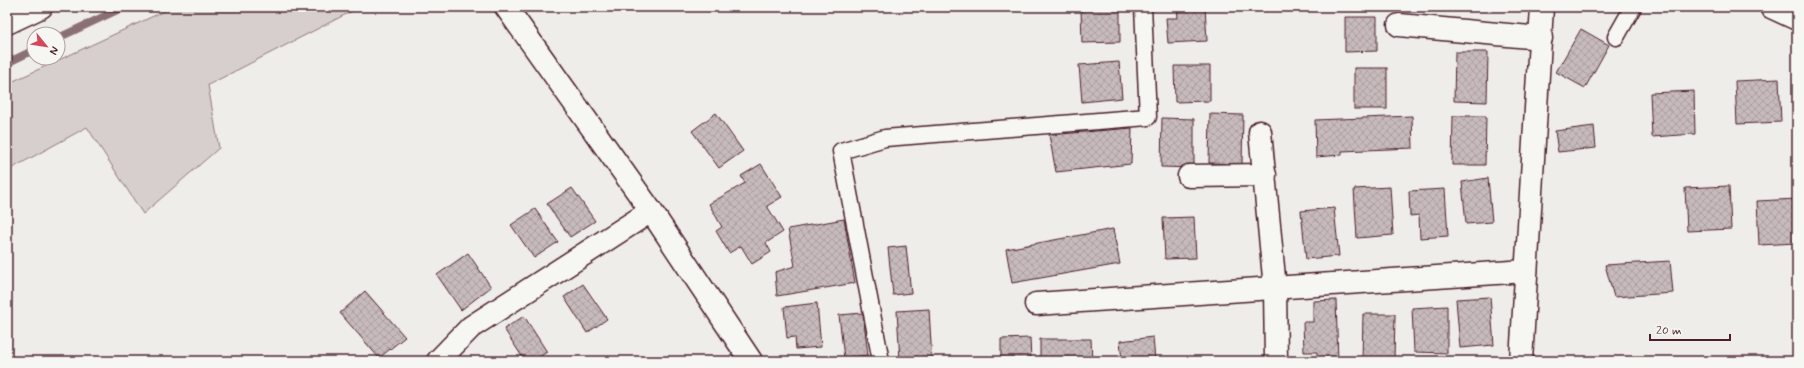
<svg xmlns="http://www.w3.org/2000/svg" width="1804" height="368" font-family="Mynerve,sans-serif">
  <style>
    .green { fill: #d7cfce; stroke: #90777c }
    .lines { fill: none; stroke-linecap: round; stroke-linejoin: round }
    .stream { stroke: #8a6f74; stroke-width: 8 }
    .building { fill: url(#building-cross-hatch); stroke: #4a1f2b }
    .service-casing { stroke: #4a1f2b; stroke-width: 19 }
    .minor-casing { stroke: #4a1f2b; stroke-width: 25 }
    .tertiary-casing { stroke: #4a1f2b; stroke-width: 25 }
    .trunk-casing { stroke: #4a1f2b; stroke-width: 25 }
    .service { stroke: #f6f6f2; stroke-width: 16 }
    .minor { stroke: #f6f6f2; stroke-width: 22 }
    .tertiary { stroke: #f6f6f2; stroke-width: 22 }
    .trunk { stroke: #f6f6f2; stroke-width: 22 }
  </style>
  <defs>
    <pattern id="building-cross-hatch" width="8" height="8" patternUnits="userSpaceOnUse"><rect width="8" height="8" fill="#c6babb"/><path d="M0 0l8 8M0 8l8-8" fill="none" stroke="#ac9fa1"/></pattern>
  </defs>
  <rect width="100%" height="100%" fill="#efedea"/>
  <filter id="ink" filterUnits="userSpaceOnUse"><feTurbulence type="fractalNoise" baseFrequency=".025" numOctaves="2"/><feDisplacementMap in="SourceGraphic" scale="8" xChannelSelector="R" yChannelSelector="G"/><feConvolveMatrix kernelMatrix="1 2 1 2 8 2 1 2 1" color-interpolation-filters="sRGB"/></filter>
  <g filter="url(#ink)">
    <polygon class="green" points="173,7 360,7 208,85 219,148 143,214 87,127 7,171 7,84"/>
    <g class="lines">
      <g class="stream">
        <polyline points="58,38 124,7"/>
        <polyline points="7,63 34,50"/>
      </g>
    </g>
    <g class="building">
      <polygon points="1177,7 1205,7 1207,41 1168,43 1166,18 1178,18"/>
      <polygon points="1120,8 1120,42 1082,43 1081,9"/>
      <polygon points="1345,17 1377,17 1377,51 1345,52"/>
      <polygon points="1581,29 1609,45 1585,88 1556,72"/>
      <polygon points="1455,52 1488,52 1487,102 1454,101"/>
      <polygon points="1119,62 1122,98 1082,102 1079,65"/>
      <polygon points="1174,66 1210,66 1210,101 1175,102"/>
      <rect x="1354" y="68" width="33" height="41"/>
      <polygon points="1779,79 1781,122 1737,124 1735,81"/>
      <polygon points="1694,91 1695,134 1652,137 1650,93"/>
      <polygon points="716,113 743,151 719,168 692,131"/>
      <polygon points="1210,114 1243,115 1242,164 1209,163"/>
      <polygon points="1412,116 1413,148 1342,151 1342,155 1316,157 1315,120"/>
      <polygon points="1453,116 1486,116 1485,165 1452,165"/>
      <polygon points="1162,118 1194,119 1194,168 1161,167"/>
      <polygon points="1594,126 1596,148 1558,152 1555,131"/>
      <polygon points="1132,128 1131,164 1056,172 1049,135"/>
      <polygon points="761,164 782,197 767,206 783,232 766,243 771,252 752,264 741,246 729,253 716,231 722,227 709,204 745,183 741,176"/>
      <polygon points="1488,178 1492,222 1466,224 1462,182"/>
      <polygon points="1729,186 1731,229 1687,231 1685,188"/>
      <polygon points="1390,187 1393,235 1357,238 1354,189"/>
      <polygon points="572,188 595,221 570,237 547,204"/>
      <polygon points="1445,189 1448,236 1420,238 1419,215 1410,216 1409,191"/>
      <polygon points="1797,199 1797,243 1759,245 1757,201"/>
      <polygon points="1334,208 1339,256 1306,259 1301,211"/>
      <polygon points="535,209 558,242 534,258 511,225"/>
      <polygon points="1194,217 1196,258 1165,259 1163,218"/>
      <polygon points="844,219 855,283 777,296 775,272 795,266 788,229"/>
      <polygon points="1113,229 1120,264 1012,283 1006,249"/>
      <polygon points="906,246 911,293 893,295 888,248"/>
      <polygon points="468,253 491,287 461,310 437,275"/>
      <polygon points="1670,261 1673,293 1614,297 1605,265"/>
      <polygon points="583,284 607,319 587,333 564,297"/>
      <polygon points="365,291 405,337 379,358 340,313"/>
      <polygon points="1490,297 1494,345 1460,348 1456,299"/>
      <polygon points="1336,300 1338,361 1317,361 1317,352 1304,352 1303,322 1313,322 1313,301"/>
      <polygon points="817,303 821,347 796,349 795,337 787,338 784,307"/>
      <polygon points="1447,306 1447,353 1414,352 1412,308"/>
      <polygon points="929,309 932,361 900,361 897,311"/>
      <polygon points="863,313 868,355 844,358 839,315"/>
      <polygon points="1363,314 1395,314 1394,361 1362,361"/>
      <polygon points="524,316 547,352 533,361 525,361 504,329"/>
      <polygon points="1153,337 1155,361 1122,361 1120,341"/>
      <polygon points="1030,338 1031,361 1001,361 1001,339"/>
      <polygon points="1040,339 1091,339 1092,361 1040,361"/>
    </g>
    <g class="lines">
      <defs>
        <g id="service">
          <polyline points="1616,37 1633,7"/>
          <polyline points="881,361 841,151 885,138 1148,117 1143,7"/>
        </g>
        <g id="minor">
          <polyline points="506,7 651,211 751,361"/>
          <polyline points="1399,25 1541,38"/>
          <polyline points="1260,132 1275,288 1276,361"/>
          <polyline points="1189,176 1265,175"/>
          <polyline points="1036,304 1526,271"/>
          <polyline points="438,361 471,327 651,211"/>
          <polyline points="1521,361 1542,7"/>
        </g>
        <polyline id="tertiary" points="7,23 41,7"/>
        <polyline id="trunk" points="1771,7 1797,19"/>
      </defs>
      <use href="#service" class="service-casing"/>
      <use href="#minor" class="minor-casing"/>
      <use href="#tertiary" class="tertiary-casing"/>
      <use href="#trunk" class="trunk-casing"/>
      <use href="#service" class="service"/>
      <use href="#minor" class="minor"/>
      <use href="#tertiary" class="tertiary"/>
      <use href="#trunk" class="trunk"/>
    </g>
  </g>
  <rect width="1804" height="368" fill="none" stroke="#f6f6f2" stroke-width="24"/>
  <rect x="12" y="12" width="1780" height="344" fill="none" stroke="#4a1f2b" stroke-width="1.5" filter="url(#ink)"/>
  <g transform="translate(46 46) rotate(120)"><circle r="19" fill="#f6f6f2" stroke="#b1a0a2"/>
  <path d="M0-3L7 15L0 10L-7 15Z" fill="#d1495b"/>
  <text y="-6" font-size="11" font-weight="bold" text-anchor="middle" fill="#4a1f2b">N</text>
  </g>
  <path d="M1650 334v6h80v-6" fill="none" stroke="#4a1f2b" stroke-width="2"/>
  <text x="1656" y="334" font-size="12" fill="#4a1f2b" stroke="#f6f6f2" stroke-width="3" paint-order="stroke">20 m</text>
</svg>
